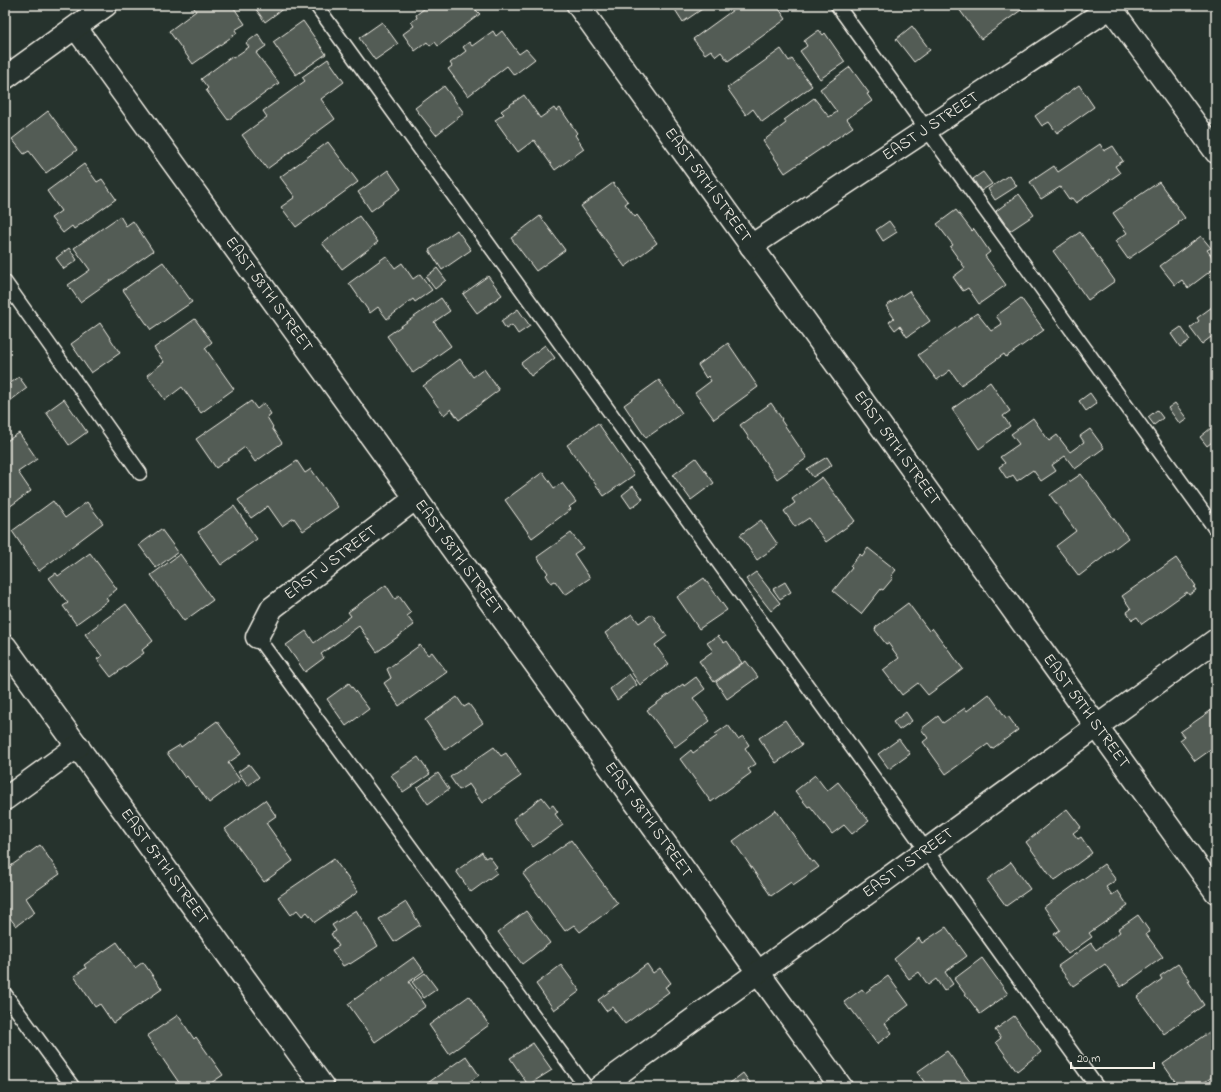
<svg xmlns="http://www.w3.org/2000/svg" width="1221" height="1092" font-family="'Indie Flower',sans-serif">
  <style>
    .building { fill: #525c55; stroke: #f4f1e8 }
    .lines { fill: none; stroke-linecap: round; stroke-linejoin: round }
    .service-casing { stroke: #f4f1e8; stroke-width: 16 }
    .minor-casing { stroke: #f4f1e8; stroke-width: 25 }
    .service { stroke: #26332d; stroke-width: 13 }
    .minor { stroke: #26332d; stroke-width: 22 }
    .labels { text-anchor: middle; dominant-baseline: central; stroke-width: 3; stroke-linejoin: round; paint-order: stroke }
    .street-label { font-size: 16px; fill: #f4f1e8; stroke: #26332d }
  </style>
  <rect width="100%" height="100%" fill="#26332d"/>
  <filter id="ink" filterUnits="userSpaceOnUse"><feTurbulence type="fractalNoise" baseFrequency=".025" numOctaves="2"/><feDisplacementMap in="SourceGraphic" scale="8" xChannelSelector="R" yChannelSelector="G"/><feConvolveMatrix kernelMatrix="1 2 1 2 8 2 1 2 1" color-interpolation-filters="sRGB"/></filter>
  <g filter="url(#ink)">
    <g class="building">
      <polygon points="232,5 245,24 235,30 237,33 193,64 169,31 196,11 192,5"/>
      <polygon points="253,5 288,5 265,22"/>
      <polygon points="429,5 482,5 476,10 480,14 438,46 435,42 430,46 427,42 415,51 403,34 414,26 411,22 417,18 416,15"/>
      <polygon points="672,5 708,5 683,22"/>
      <polygon points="740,5 779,5 777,6 786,19 728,61 721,52 716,56 711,50 705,54 693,39"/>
      <polygon points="956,5 1028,5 981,39"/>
      <polygon points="303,21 326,54 296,75 273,42"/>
      <polygon points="382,22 398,44 375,60 359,38"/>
      <polygon points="912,26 930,50 914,62 896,39"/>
      <polygon points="819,30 823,35 825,33 845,62 820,79 800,51 807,46 804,41"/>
      <polygon points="493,31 496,36 502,31 519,54 526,49 535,59 514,75 507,66 468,96 448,69 452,66 450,63 466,51 463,47 469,42 472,46"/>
      <polygon points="258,34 266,46 256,53 279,83 228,120 206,90 208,88 201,79 232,56 233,58 249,47 246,43"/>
      <polygon points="781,49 789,61 792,59 812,86 762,122 753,109 746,115 727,88"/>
      <polygon points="328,59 344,82 321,99 335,119 267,169 242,135 267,117 263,111 305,81 302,77"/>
      <polygon points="850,67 869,93 867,94 872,101 847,119 853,127 785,173 763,141 786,123 784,120 814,98 829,117 837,112 820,89"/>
      <polygon points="1079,85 1094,107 1057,133 1049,122 1042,126 1035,116"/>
      <polygon points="444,86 464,113 436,135 415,108"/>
      <polygon points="524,95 540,118 554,108 556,111 560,108 577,133 575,135 584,149 555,170 534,140 518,152 495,120 504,114 501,111"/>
      <polygon points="48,111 77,150 46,173 29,151 24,154 12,139"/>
      <polygon points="328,142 358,182 296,227 281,207 295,197 280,177"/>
      <polygon points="1100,144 1104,151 1113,146 1123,161 1115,166 1120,173 1076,203 1072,198 1069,200 1060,187 1041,199 1030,182 1054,166 1058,172"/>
      <polygon points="84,164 97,182 102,179 116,199 74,229 72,226 63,233 51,218 61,211 47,191"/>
      <polygon points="388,170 401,189 371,211 358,192"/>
      <polygon points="983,172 992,184 981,191 973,179"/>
      <polygon points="1009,175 1017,186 995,200 988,189"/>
      <polygon points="1159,182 1185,218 1178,223 1179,224 1128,259 1115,241 1127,233 1113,213"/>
      <polygon points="613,183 628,202 625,204 635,217 637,215 657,243 625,267 581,206"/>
      <polygon points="1019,194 1034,215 1010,231 996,211"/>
      <polygon points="956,210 972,231 974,229 990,252 985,256 1006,285 979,304 968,288 963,291 953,277 965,268 950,247 953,245 937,224"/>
      <polygon points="120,216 126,226 133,221 153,251 80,302 68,285 90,270 74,248"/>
      <polygon points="359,216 378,242 342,269 322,243"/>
      <polygon points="540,216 565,250 536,271 511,238"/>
      <polygon points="889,221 897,232 883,241 876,230"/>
      <polygon points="457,230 471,250 442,270 429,250"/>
      <polygon points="1080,232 1115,281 1088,300 1053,251"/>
      <polygon points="1201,236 1211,248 1207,250 1216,262 1216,267 1188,288 1182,280 1175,285 1160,266"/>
      <polygon points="69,248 77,260 64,269 56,258"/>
      <polygon points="386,256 395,268 402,263 413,279 420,274 432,290 415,302 413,299 387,319 378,307 370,313 349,283"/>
      <polygon points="163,262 192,302 151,330 123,290"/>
      <polygon points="437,268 446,280 435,289 426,277"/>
      <polygon points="488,276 502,295 477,313 463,294"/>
      <polygon points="909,291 930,321 907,337 900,326 895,330 889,322 894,318 886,306"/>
      <polygon points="441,298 450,311 434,322 451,346 413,373 387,336"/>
      <polygon points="1021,298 1044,330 1006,357 1004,354 961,385 950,370 937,380 918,355 977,313 991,331 1002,324 996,316"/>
      <polygon points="1216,304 1216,342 1211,337 1202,344 1190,328 1199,321 1197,318"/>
      <polygon points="518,309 530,326 518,334 512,325 506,329 501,321"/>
      <polygon points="195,319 212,342 205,348 234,389 201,413 182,387 165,400 147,375 164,362 154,348"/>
      <polygon points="100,323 120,353 91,373 71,344"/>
      <polygon points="1181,327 1190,340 1180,347 1171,334"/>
      <polygon points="728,343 758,387 714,419 695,393 711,381 708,376 706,378 698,365"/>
      <polygon points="545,345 555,358 531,376 521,363"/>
      <polygon points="460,359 473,377 484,369 499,390 459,420 451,409 444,415 423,386"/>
      <polygon points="19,377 27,388 10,401 5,393 5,387"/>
      <polygon points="659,380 682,413 646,438 624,405"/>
      <polygon points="990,382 1010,411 1003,416 1010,426 979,449 952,409"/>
      <polygon points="1090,393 1097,403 1086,411 1079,401"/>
      <polygon points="64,399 87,432 69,445 46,412"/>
      <polygon points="251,401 257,409 264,403 271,414 267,417 273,427 272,428 282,443 255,462 245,447 216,468 196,439"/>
      <polygon points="771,403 782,419 781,420 807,458 777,479 740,425"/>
      <polygon points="1175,403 1187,419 1180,424 1168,408"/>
      <polygon points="1157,410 1163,418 1154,425 1148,417"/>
      <polygon points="1033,418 1049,441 1057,435 1070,452 1084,442 1080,436 1090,429 1104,448 1075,469 1065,456 1052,465 1056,471 1041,481 1033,470 1017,481 1013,475 1007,479 999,467 1005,463 1000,457 1019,444 1011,434"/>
      <polygon points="598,423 634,475 604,496 567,445"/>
      <polygon points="1211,428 1216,435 1216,439 1207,446 1200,437"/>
      <polygon points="19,433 37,459 18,472 31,491 5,510 5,442"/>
      <polygon points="827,457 832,465 813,477 807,469"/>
      <polygon points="696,458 714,483 691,500 673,475"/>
      <polygon points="297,461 305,473 311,469 338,507 303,531 294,518 282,526 268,506 251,518 238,500"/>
      <polygon points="543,472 554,488 562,483 576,502 569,507 571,509 532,538 505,500"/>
      <polygon points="1081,474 1128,538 1079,576 1056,546 1076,531 1050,495"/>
      <polygon points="822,477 855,521 826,542 809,518 795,527 784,511 795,503 792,499"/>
      <polygon points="633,486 643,499 631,508 622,495"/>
      <polygon points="53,501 65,518 87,502 103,523 39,571 12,531"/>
      <polygon points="234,506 257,539 221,565 198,532"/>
      <polygon points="761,520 778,545 757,560 740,535"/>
      <polygon points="161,529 178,552 156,568 139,545"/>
      <polygon points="571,533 583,548 574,554 590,578 565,595 555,581 551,583 546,575 548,573 537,557"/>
      <polygon points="868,548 896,570 891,576 893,578 883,590 881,589 861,614 833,591 852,568 850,566 860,554 862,556"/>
      <polygon points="90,553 117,589 106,598 108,601 76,624 63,606 68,603 49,578 56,573 58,576"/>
      <polygon points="180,554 213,600 184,621 151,575"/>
      <polygon points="1176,558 1196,586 1194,587 1196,590 1189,595 1187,592 1142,624 1137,617 1132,620 1127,612 1131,609 1122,596"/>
      <polygon points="756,572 780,603 771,611 746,579"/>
      <polygon points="704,578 727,610 699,629 677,597"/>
      <polygon points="785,582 791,592 780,599 773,589"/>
      <polygon points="386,585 395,599 399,596 411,613 407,616 414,625 377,652 359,626 321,654 324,658 305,672 286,645 306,631 314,643 351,616 348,612"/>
      <polygon points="908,603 929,631 932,628 963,669 928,695 918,683 902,695 883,670 899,658 888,643 886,644 875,630 876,627"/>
      <polygon points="126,604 153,641 142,650 144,653 111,677 97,659 102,656 85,634"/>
      <polygon points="632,614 639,623 652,614 667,636 655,645 669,664 640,685 605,633"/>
      <polygon points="718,636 724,643 727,641 742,663 714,682 699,661 713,651 707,643"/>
      <polygon points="420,645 428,655 432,652 447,672 399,706 384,683 391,678 387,669"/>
      <polygon points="746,661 758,677 727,699 716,682"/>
      <polygon points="629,674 637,685 617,700 610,689"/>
      <polygon points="696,677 705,689 693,698 710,721 675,747 647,710 683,684 684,686"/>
      <polygon points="349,683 369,709 346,726 327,699"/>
      <polygon points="989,694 1006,718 1008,716 1018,730 992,749 988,744 946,774 923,742 928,738 921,729 938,716 943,723 965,708 967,711"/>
      <polygon points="457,697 464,707 469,704 483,723 445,750 425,720"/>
      <polygon points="1216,707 1216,746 1195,761 1180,740 1184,737 1180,732"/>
      <polygon points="906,712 912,721 899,730 893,722"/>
      <polygon points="785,720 802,745 776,763 759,738"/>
      <polygon points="217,721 241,754 228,763 240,780 209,803 197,786 195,787 187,776 185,778 167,753 180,745 181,747"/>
      <polygon points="728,725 738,739 743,736 749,745 745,748 756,764 748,769 751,773 711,802 680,759 691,750 693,753 717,736 715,734"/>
      <polygon points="899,739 910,754 889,769 878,754"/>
      <polygon points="494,747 501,756 506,753 521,776 482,803 469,784 459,790 450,777"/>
      <polygon points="418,757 430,774 403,792 391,775"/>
      <polygon points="249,764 259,777 248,786 238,772"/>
      <polygon points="438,773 449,789 428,804 417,788"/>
      <polygon points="815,775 827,791 838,782 869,821 852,834 844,825 832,834 810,806 808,807 795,791"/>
      <polygon points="1216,787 1216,795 1212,790"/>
      <polygon points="542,797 550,807 553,805 558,812 555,814 563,825 533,847 513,819"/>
      <polygon points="265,800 276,816 266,823 293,861 264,882 225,829"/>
      <polygon points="1067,809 1081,827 1073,833 1078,839 1081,837 1092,853 1054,881 1026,842"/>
      <polygon points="776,810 812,862 814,861 819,867 793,885 791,882 771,896 733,841"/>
      <polygon points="571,840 618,904 580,932 574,925 565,931 523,874"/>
      <polygon points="40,845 60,874 26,898 35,912 16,926 7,914 5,915 5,870"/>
      <polygon points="482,852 485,858 489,856 497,867 494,869 497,873 471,892 456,871"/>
      <polygon points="334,859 358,892 315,922 307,912 302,916 297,910 291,915 278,897"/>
      <polygon points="1011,862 1030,889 1006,906 987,880"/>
      <polygon points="1104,864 1116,880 1106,887 1112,895 1118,891 1128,906 1089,933 1092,937 1068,954 1054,934 1060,930 1044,907"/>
      <polygon points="406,902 420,925 394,942 379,919"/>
      <polygon points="356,910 378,946 350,964 349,963 343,966 332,950 339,946 331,934 336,931 332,925"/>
      <polygon points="526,911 550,943 522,964 498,932"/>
      <polygon points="1138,915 1150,932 1146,934 1163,957 1121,987 1105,964 1073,986 1058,966 1091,943 1096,950 1120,932 1118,929"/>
      <polygon points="946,927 967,956 945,972 953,984 944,991 936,979 928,985 919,972 909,979 894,959 919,938 922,943"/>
      <polygon points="117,942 135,968 143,962 162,989 113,1023 100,1004 95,1007 74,976 86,968 84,965"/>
      <polygon points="414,957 424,971 409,982 426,1006 375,1042 348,1004"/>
      <polygon points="982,958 1008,994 980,1014 954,979"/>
      <polygon points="647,964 653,973 660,968 671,983 665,987 669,992 625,1024 612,1007 606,1011 598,1000"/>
      <polygon points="1178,964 1190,980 1188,981 1204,1005 1164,1034 1137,997 1162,979 1160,976"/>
      <polygon points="561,965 580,991 554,1010 536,984"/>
      <polygon points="425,973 437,989 424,998 412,982"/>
      <polygon points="888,976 909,1005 885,1023 892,1033 877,1044 851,1009 850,1010 844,1002 862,989 865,993"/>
      <polygon points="469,996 489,1025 449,1054 429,1025"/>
      <polygon points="178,1015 194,1039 196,1037 223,1075 205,1087 182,1087 147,1036"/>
      <polygon points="1014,1016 1041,1052 1017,1071 996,1042 1001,1038 995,1030"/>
      <polygon points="1209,1032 1216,1042 1216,1074 1198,1087 1179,1087 1163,1064"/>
      <polygon points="533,1043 552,1070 528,1085 510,1058"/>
      <polygon points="947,1051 974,1087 928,1087 917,1072"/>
      <polygon points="466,1056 479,1075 466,1084 468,1087 422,1087"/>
      <polygon points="743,1073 753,1087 725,1087"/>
    </g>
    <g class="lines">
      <defs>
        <g id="service">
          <polyline points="316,5 1097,1087"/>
          <polyline points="837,5 1216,530"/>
          <polyline points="5,282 140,473"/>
          <polyline points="257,637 586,1087"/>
          <polyline points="5,994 73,1087"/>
        </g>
        <g id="minor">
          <path id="s1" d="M578,5l638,887"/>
          <polyline points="1109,5 1216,152"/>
          <path id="s2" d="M76,28l765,1059"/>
          <polyline points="5,78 106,5"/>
          <path id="s3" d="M751,246l360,-239"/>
          <path id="s4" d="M257,637l15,-29 144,-110"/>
          <path id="s5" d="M5,646l318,441"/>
          <polyline points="5,799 78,746"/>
          <path id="s6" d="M600,1087l616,-447"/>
        </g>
      </defs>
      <use href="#service" class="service-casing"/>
      <use href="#minor" class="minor-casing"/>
      <use href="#service" class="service"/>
      <use href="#minor" class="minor"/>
    </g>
  </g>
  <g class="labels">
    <g class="street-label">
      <text stroke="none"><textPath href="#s3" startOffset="216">EAST J STREET</textPath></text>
      <text stroke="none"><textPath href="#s1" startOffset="222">EAST 59TH STREET</textPath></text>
      <text stroke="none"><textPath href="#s2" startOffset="329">EAST 58TH STREET</textPath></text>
      <text stroke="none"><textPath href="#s1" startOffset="546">EAST 59TH STREET</textPath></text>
      <text stroke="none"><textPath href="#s2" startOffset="653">EAST 58TH STREET</textPath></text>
      <text stroke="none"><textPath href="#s4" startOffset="107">EAST J STREET</textPath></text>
      <text stroke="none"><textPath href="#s1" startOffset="870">EAST 59TH STREET</textPath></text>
      <text stroke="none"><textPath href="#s2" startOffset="977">EAST 58TH STREET</textPath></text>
      <text stroke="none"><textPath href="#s6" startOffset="381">EAST I STREET</textPath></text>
      <text stroke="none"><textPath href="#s5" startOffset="272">EAST 57TH STREET</textPath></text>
    </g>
  </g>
  <rect width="1221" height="1092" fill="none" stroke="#26332d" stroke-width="20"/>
  <rect x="10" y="10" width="1201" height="1072" fill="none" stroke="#f4f1e8" stroke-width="1.5" filter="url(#ink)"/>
  <path d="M1071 1062v6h83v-6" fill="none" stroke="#f4f1e8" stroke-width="2"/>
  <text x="1077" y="1062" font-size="12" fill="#f4f1e8" stroke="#26332d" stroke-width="3" paint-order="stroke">20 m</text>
</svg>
